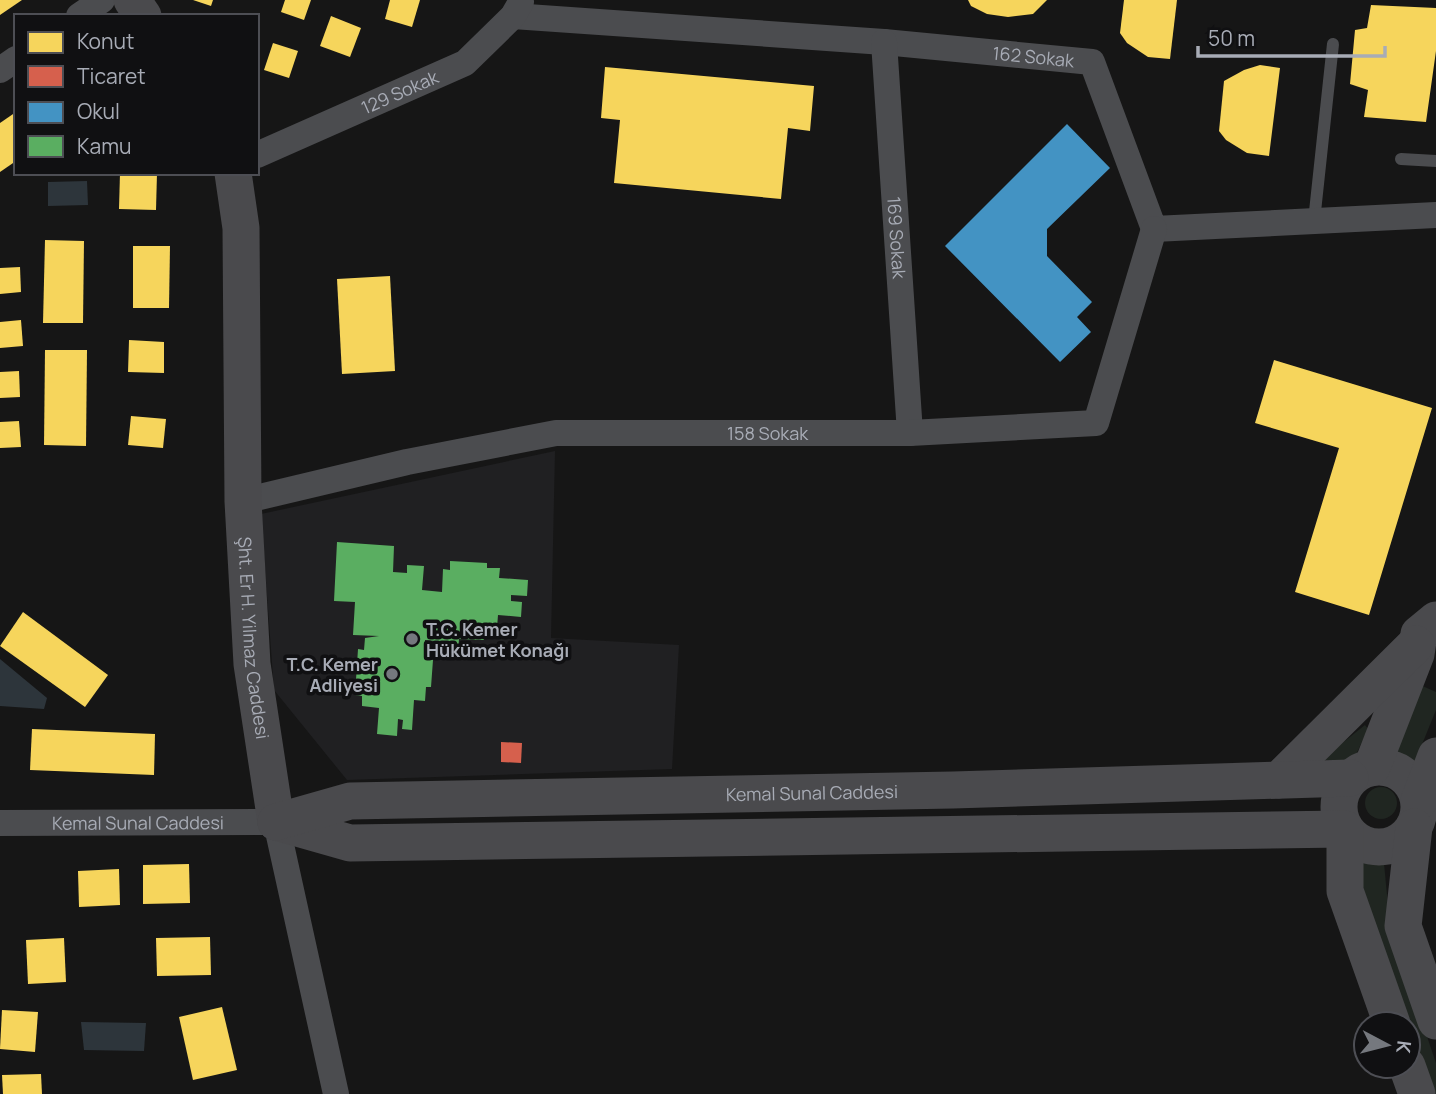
<svg xmlns="http://www.w3.org/2000/svg" width="1436" height="1094" font-family="Manrope,sans-serif">
  <style>
    .built { fill: #202022 }
    .green { fill: #202621 }
    .water { fill: #2d353b }
    .homes { fill: #f6d55c }
    .shops { fill: #d6604d }
    .schools { fill: #4393c3 }
    .public { fill: #5aae61 }
    .lines { fill: none; stroke-linecap: round; stroke-linejoin: round }
    .lane { stroke: #4b4c4f; stroke-width: 12 }
    .street { stroke: #4b4c4f; stroke-width: 26 }
    .secondary { stroke: #4a4a4d; stroke-width: 37 }
    .poi-dot { fill: #75787e; stroke: #101012; stroke-width: 2.5 }
    .labels { text-anchor: middle; dominant-baseline: central; stroke-width: 7; stroke-linejoin: round; paint-order: stroke }
    .street-label { font-size: 18px; fill: #a8acb6; stroke: #101012 }
    .poi-label { font-size: 18px; font-weight: bold; fill: #a8acb6; stroke: #101012; text-anchor: start }
  </style>
  <rect width="100%" height="100%" fill="#161616"/>
  <polygon class="built" points="555,451 551,638 679,645 672,769 347,780 274,690 261,514"/>
  <g class="green">
    <polygon points="1418,684 1436,692 1436,710 1412,769 1388,759"/>
    <polygon points="1365,725 1368,729 1353,761 1321,760"/>
    <circle cx="1381" cy="803" r="16"/>
    <polygon points="1353,862 1384,863 1390,927 1436,1063 1436,1094 1427,1094 1408,1040 1408,1024"/>
  </g>
  <g class="water">
    <polygon points="87,181 88,205 48,206 48,182"/>
    <polygon points="0,659 47,698 44,709 0,706"/>
    <polygon points="81,1022 146,1023 144,1051 84,1050"/>
  </g>
  <g class="homes">
    <polygon points="0,0 22,0 0,15"/>
    <polygon points="193,0 213,0 211,6"/>
    <polygon points="285,0 311,0 304,20 281,12"/>
    <polygon points="390,0 420,0 412,27 385,19"/>
    <polygon points="968,0 1047,0 1033,14 1008,17 987,14 971,6"/>
    <polygon points="1124,0 1177,0 1170,59 1148,57 1127,43 1120,33"/>
    <polygon points="1371,5 1436,8 1436,51 1426,122 1364,117 1368,90 1350,84 1355,30 1367,28"/>
    <polygon points="331,16 361,28 350,57 320,46"/>
    <polygon points="273,43 298,51 289,78 264,70"/>
    <polygon points="1260,65 1280,68 1269,156 1247,153 1226,140 1219,131 1224,81 1244,70"/>
    <polygon points="605,67 814,86 810,131 788,128 781,199 614,183 620,120 601,118"/>
    <polygon points="16,112 16,161 0,172 0,123"/>
    <polygon points="120,173 157,173 156,210 119,209"/>
    <polygon points="45,240 84,241 83,323 43,323"/>
    <polygon points="133,246 170,246 169,308 133,308"/>
    <polygon points="20,267 21,292 0,294 0,268"/>
    <polygon points="390,276 395,371 342,374 337,279"/>
    <polygon points="21,320 23,346 0,348 0,322"/>
    <polygon points="129,340 164,342 164,373 128,372"/>
    <polygon points="45,350 87,350 86,446 44,445"/>
    <polygon points="1274,360 1432,408 1369,615 1295,592 1339,448 1255,423"/>
    <polygon points="19,371 20,397 0,398 0,372"/>
    <polygon points="131,416 166,419 163,448 128,445"/>
    <polygon points="19,421 21,447 0,448 0,422"/>
    <polygon points="23,612 108,675 85,707 0,646"/>
    <polygon points="32,729 155,734 154,775 30,770"/>
    <polygon points="189,864 190,903 143,904 143,865"/>
    <polygon points="119,869 120,905 79,907 78,871"/>
    <polygon points="210,937 211,975 157,976 156,938"/>
    <polygon points="64,938 66,982 28,984 26,940"/>
    <polygon points="222,1007 237,1070 193,1080 179,1017"/>
    <polygon points="2,1010 38,1012 35,1052 0,1049"/>
    <polygon points="41,1074 42,1094 3,1094 2,1075"/>
  </g>
  <polygon class="shops" points="501,742 522,743 521,763 501,762"/>
  <polygon class="schools" points="1067,124 1110,168 1047,229 1047,256 1092,302 1077,317 1091,332 1060,362 945,246"/>
  <polygon class="public" points="337,542 394,546 393,572 407,573 407,565 424,566 422,590 442,592 443,569 450,570 450,561 487,563 487,568 500,568 499,578 528,580 527,596 511,595 511,601 522,602 521,617 498,615 497,628 485,627 484,640 459,639 458,652 435,650 436,641 425,640 424,659 433,660 431,687 426,687 425,701 414,700 412,730 402,729 403,720 398,719 397,736 377,734 379,708 362,706 362,696 355,695 358,649 364,650 365,638 379,636 353,635 355,602 334,601"/>
  <g class="lines">
    <g class="lane">
      <polyline points="1401,159 1436,161"/>
      <polyline points="1314,221 1333,44"/>
    </g>
    <g class="street">
      <polyline points="79,16 102,0"/>
      <path id="s1" d="M513,16l371,26 208,20 62,167 282,-14"/>
      <path id="s2" d="M884,42l26,391"/>
      <polyline points="0,70 16,59"/>
      <path id="s3" d="M257,155l208,-92 48,-47 8,-14"/>
      <path id="s4" d="M243,501l164,-39 149,-29h354l186,-10 58,-194"/>
      <path id="s5" d="M0,823l276,-1 60,272"/>
    </g>
    <g class="secondary">
      <polyline points="132,0 143,16"/>
      <path id="s6" d="M233,173l8,55 2,273 9,163 24,158"/>
      <circle cx="1379" cy="807" r="40"/>
      <polyline points="1372,767 1416,654 1419,634 1436,620"/>
      <polyline points="1279,780 1416,644"/>
      <polyline points="1419,801 1436,756"/>
      <polyline points="276,822 350,843 1345,829 1345,891 1392,1024"/>
      <path id="s7" d="M276,822l74,-21 603,-11 397,-12"/>
      <polyline points="1414,827 1403,926 1436,1021"/>
      <polyline points="1407,1066 1417,1094"/>
    </g>
  </g>
  <g class="poi-dot">
    <circle cx="412" cy="639" r="7"/>
    <circle cx="392" cy="674" r="7"/>
  </g>
  <g class="labels">
    <g class="street-label">
      <text stroke="none"><textPath href="#s1" startOffset="522">162 Sokak</textPath></text>
      <text stroke="none"><textPath href="#s3" startOffset="156">129 Sokak</textPath></text>
      <text stroke="none"><textPath href="#s2" startOffset="196">169 Sokak</textPath></text>
      <text stroke="none"><textPath href="#s4" startOffset="532">158 Sokak</textPath></text>
      <text stroke="none"><textPath href="#s6" startOffset="466">Şht. Er H. Yilmaz Caddesi</textPath></text>
      <text stroke="none"><textPath href="#s7" startOffset="539">Kemal Sunal Caddesi</textPath></text>
      <text stroke="none"><textPath href="#s5" startOffset="138">Kemal Sunal Caddesi</textPath></text>
    </g>
    <g class="poi-label">
      <text x="426" y="629">T.C. Kemer<tspan x="426" dy="21">Hükümet Konağı</tspan></text>
      <text x="378" y="664" text-anchor="end">T.C. Kemer<tspan x="378" dy="21">Adliyesi</tspan></text>
    </g>
  </g>
  <rect x="14" y="14" width="245" height="161" fill="#101012" stroke="#4d4e54" stroke-width="2"/>
  <rect x="28" y="32" width="35" height="21" fill="#f6d55c" stroke="#4d4e54" stroke-width="2"/>
  <text x="77" y="49" font-size="21" fill="#a8acb6">Konut</text>
  <rect x="28" y="66" width="35" height="21" fill="#d6604d" stroke="#4d4e54" stroke-width="2"/>
  <text x="77" y="84" font-size="21" fill="#a8acb6">Ticaret</text>
  <rect x="28" y="102" width="35" height="21" fill="#4393c3" stroke="#4d4e54" stroke-width="2"/>
  <text x="77" y="119" font-size="21" fill="#a8acb6">Okul</text>
  <rect x="28" y="136" width="35" height="21" fill="#5aae61" stroke="#4d4e54" stroke-width="2"/>
  <text x="77" y="154" font-size="21" fill="#a8acb6">Kamu</text>
  <g transform="translate(1387 1045) rotate(97)"><circle r="33" fill="#101012" stroke="#4d4e54" stroke-width="2"/>
  <path d="M0-5L12 26L0 18L-12 26Z" fill="#75787e"/>
  <text y="-10" font-size="19" font-weight="bold" text-anchor="middle" fill="#a8acb6">K</text>
  </g>
  <path d="M1198 46v10h187v-10" fill="none" stroke="#a8acb6" stroke-width="3.5"/>
  <text x="1208" y="46" font-size="21" fill="#a8acb6" stroke="#101012" stroke-width="5" paint-order="stroke">50 m</text>
</svg>
